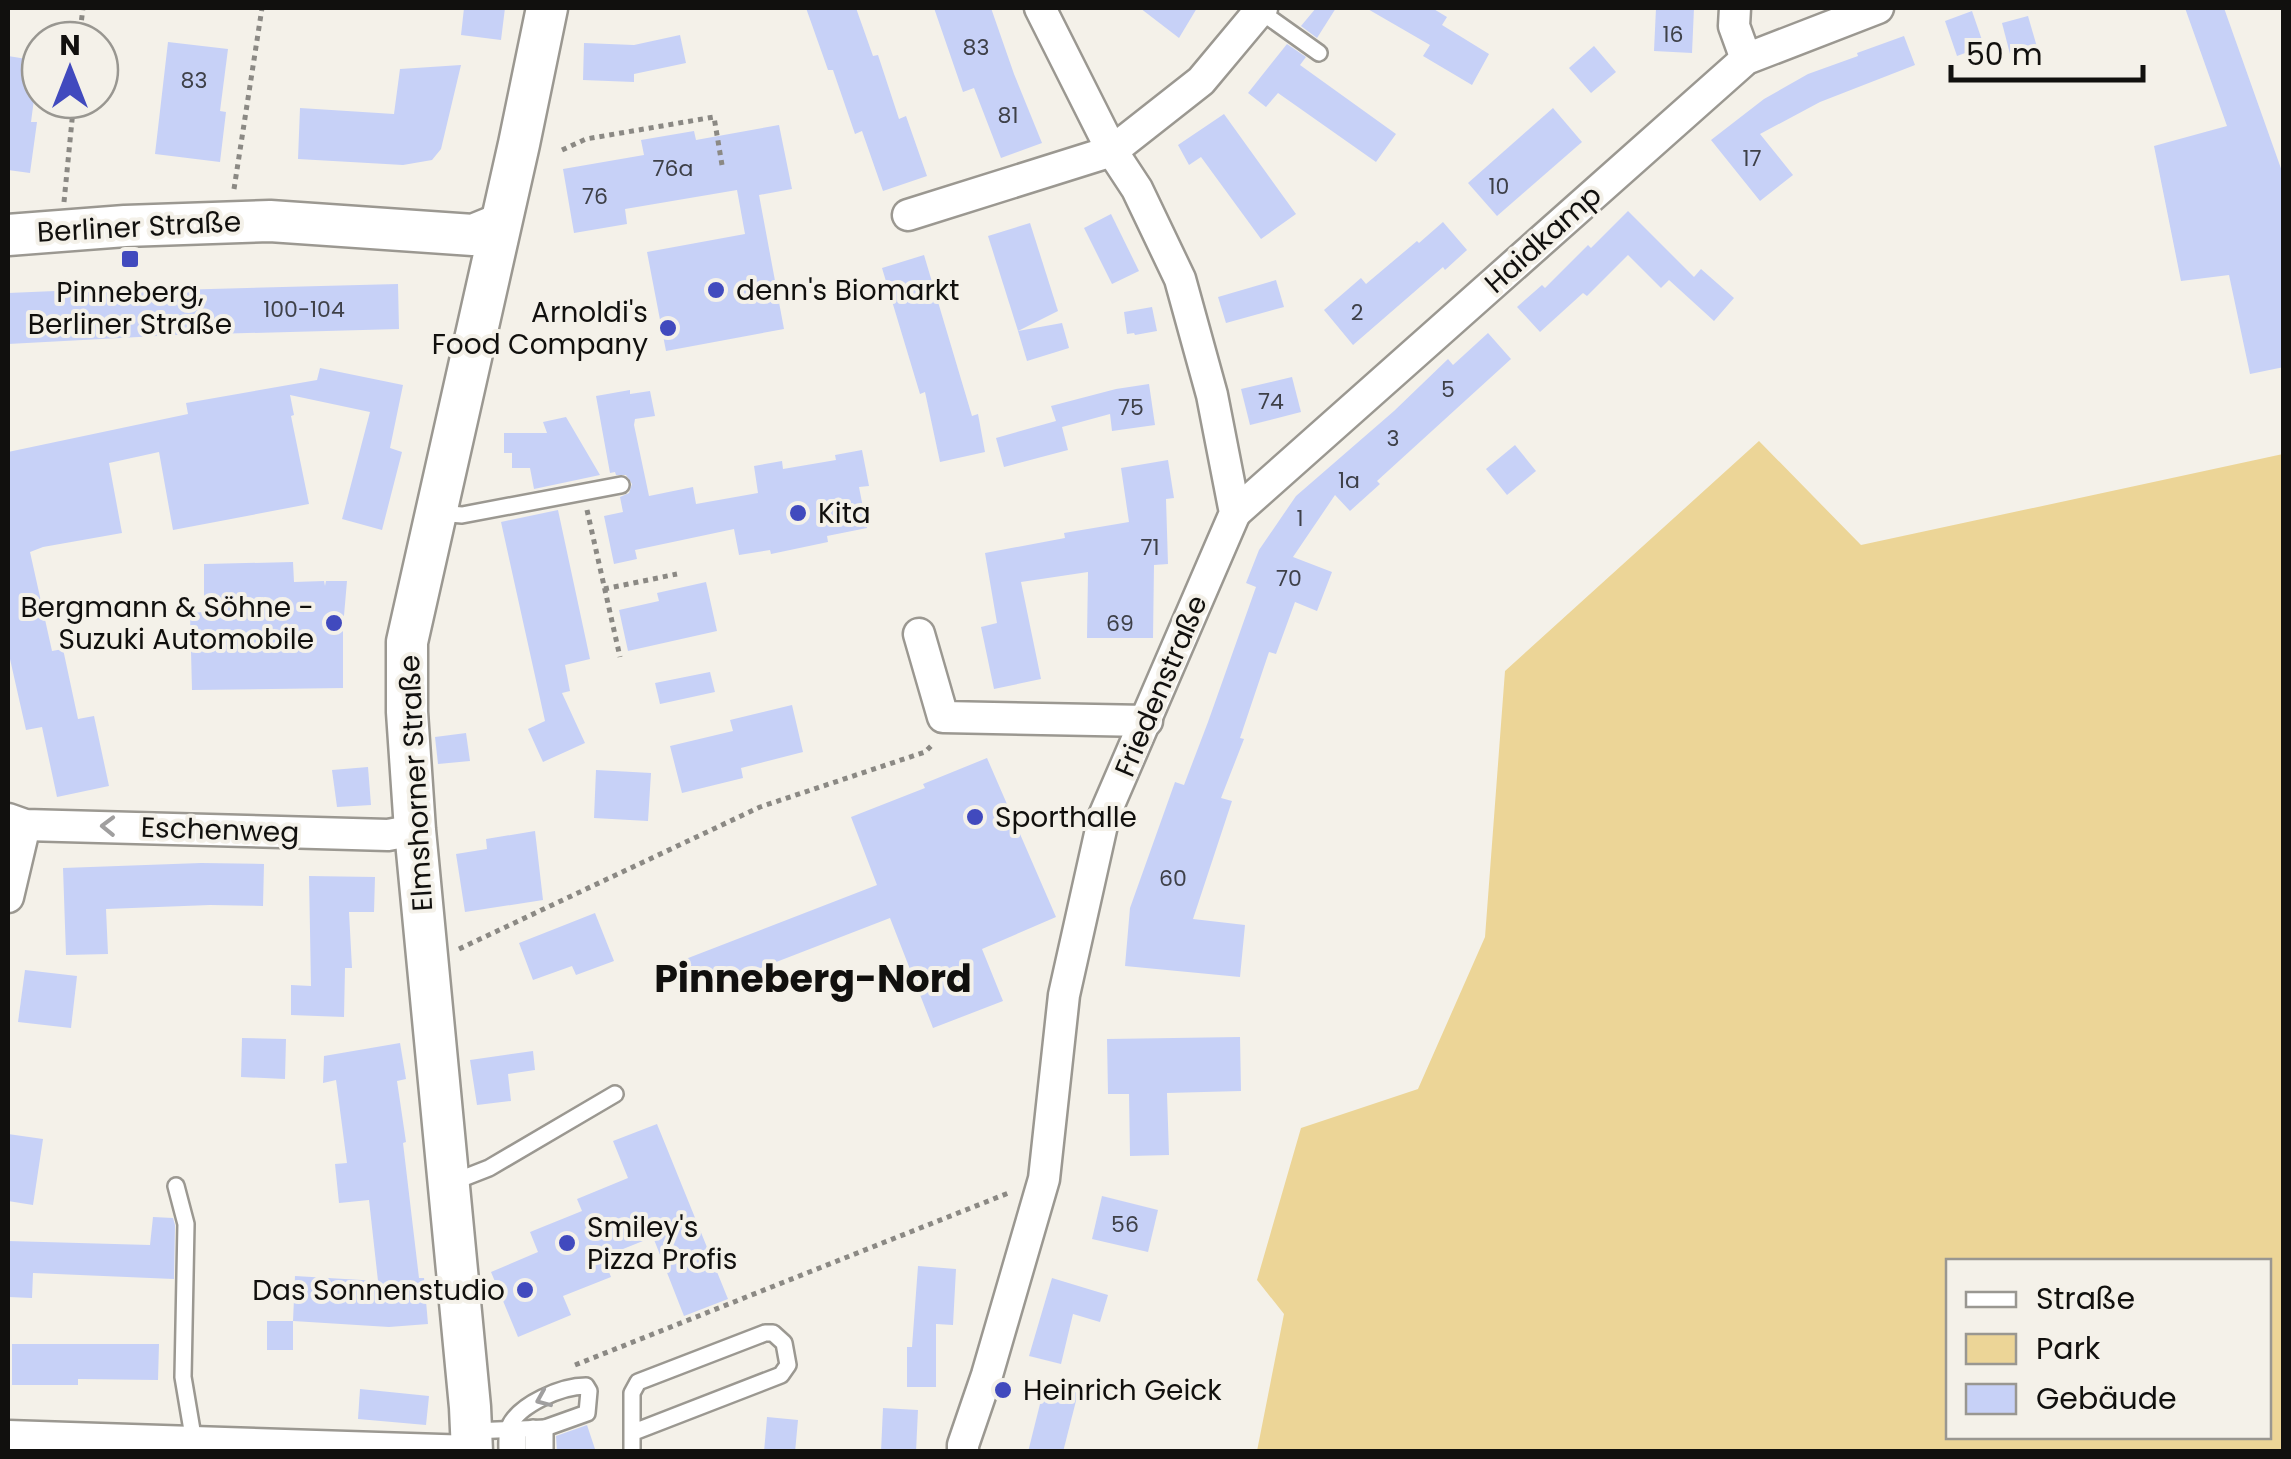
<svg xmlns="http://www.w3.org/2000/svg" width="2291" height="1459" font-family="Poppins,sans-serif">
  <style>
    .green { fill: #ecd597; fill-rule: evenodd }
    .building { fill: #c7d1f7 }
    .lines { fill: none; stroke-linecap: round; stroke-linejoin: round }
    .service-casing { stroke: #9b9891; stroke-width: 20 }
    .minor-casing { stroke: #9b9891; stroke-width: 35 }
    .secondary-casing { stroke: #9b9891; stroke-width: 45 }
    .path { stroke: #8b8984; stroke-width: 5; stroke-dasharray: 5 5; stroke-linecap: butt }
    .service { stroke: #fff; stroke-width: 15 }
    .minor { stroke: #fff; stroke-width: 30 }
    .secondary { stroke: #fff; stroke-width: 40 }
    .oneway { stroke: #a09f9f }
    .poi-dot { fill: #414abe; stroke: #f4f1e9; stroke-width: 4 }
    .labels { text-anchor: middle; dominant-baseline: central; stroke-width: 8; stroke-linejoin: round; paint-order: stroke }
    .number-label { font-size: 22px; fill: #3e4048 }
    .street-label { font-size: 28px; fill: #11100e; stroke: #f4f1e9 }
    .poi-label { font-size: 28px; fill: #11100e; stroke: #f4f1e9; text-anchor: start }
    .district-label { font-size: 38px; font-weight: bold; fill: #11100e; stroke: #f4f1e9 }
  </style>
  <rect width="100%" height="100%" fill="#f4f1e9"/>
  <path class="green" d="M1759,441l102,104 422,-91v997h-1026l27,-137 -27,-34 44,-152 117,-39 67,-152 20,-266zM1948,1262h320v174h-320z"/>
  <g class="building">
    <polygon points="464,8 505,8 501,40 461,35"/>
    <polygon points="806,8 856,8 873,56 878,55 899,119 906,116 927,176 883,191 862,131 855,134 833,70 828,70"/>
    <polygon points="934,8 991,8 1014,74 1042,143 1001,158 974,88 963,92"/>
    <polygon points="1140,8 1197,8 1179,38"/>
    <polygon points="1316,8 1336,8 1317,38 1301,26"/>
    <polygon points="1366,8 1432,8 1447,17 1442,25 1489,54 1472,85 1423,56 1430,45"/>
    <polygon points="1656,8 1694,8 1692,53 1654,51"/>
    <polygon points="2185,8 2224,8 2284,177 2284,367 2250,374 2229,275 2181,281 2154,146 2227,126"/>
    <polygon points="1972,11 1984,46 1957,56 1945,21"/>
    <polygon points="2028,16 2037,47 2010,54 2002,23"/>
    <polygon points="680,35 686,63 634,74 634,82 583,80 584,43 634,45"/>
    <polygon points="1904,36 1915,65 1820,102 1760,134 1793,175 1760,201 1711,140 1764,99 1808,74 1858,56 1857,53"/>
    <polygon points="168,42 228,49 220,111 226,112 220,162 155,154"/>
    <polygon points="1287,44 1306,57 1300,65 1396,134 1376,162 1278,93 1266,107 1248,93"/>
    <polygon points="1594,46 1616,72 1591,93 1569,68"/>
    <polygon points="8,56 39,61 31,122 37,122 30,173 8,170"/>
    <polygon points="461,65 441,149 432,160 403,165 298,159 300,108 394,114 400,69"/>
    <polygon points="1553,108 1582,142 1497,216 1468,183"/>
    <polygon points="1224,114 1296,214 1261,239 1201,157 1189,165 1178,145"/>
    <polygon points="779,125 792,189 759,195 784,329 666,351 647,252 745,234 737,190 625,209 627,224 574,233 563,169 644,155 641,140 694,131 696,140"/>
    <polygon points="1628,211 1694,277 1701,269 1734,298 1714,321 1669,280 1661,288 1628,255 1587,296 1583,293 1540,332 1517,307 1542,285 1545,288 1588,245 1591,248"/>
    <polygon points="1111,214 1139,271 1112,284 1084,228"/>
    <polygon points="1443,222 1467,250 1445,270 1443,267 1353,345 1324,310 1361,278 1366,284 1417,241 1419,243"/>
    <polygon points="1030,223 1058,311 1018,331 988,236"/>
    <polygon points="924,255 972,416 978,414 985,452 940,462 925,392 920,394 882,268"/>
    <polygon points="1276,280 1284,307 1226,323 1218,297"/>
    <polygon points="398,284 399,329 176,335 8,344 8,293 174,286 174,290"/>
    <polygon points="1152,307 1157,331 1135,335 1134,333 1127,334 1124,312"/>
    <polygon points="1062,323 1069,348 1027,361 1018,331"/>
    <polygon points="1488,333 1511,359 1377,481 1380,484 1350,511 1335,495 1293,557 1332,572 1317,611 1295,602 1276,654 1269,652 1240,738 1244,739 1221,798 1232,801 1193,919 1245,925 1240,977 1125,966 1130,908 1175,782 1184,785 1208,722 1256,587 1246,583 1259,550 1296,496 1394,411 1448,359 1453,365"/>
    <polygon points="320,368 403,385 390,448 402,452 382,530 342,519 370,412 290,395 294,415 291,416 309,504 173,530 159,452 109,463 122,533 43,547 30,552 52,651 63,649 78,719 94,716 109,786 57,797 42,727 26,730 10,659 8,660 8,452 188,414 186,403 317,380"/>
    <polygon points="1292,377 1301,412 1250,425 1241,389"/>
    <polygon points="1149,384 1155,425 1112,431 1110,414 1062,427 1068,450 1004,467 996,438 1056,421 1051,406 1116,389"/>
    <polygon points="630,390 630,394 650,391 655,416 635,419 634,425 649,496 693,487 696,504 758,493 754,466 782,461 783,469 836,460 835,455 862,450 869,486 859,487 867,528 827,536 828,542 771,554 770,550 739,555 734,529 635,550 637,559 614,564 604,516 623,512 620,497 629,493 632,484 626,475 616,475 615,472 610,473 596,396"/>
    <polygon points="566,417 600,475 534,489 530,468 512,468 512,453 504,453 504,433 547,433 543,422"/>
    <polygon points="1515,445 1536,471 1507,495 1486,469"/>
    <polygon points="1168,460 1174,498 1166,499 1168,564 1154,565 1153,638 1087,638 1088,572 1021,582 1041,679 994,689 981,627 997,623 985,553 1065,538 1064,533 1129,522 1121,468"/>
    <polygon points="558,510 590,659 565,665 570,691 562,693 585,743 543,762 528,729 545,721 501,522"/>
    <polygon points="293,562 294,582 324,581 325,586 326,581 347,581 343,627 343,688 192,690 190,613 204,612 204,564"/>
    <polygon points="706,582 717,631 628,651 619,610 659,601 657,593"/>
    <polygon points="710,672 715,692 660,704 655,683"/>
    <polygon points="792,705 803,752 741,768 743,778 682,793 670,746 733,731 730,720"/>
    <polygon points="466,733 470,761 438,764 435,737"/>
    <polygon points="987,758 1056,917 982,949 1003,1001 933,1028 890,918 696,993 683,960 877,885 851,817 925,788 923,784"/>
    <polygon points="368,767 371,805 337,807 332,770"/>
    <polygon points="596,770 651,773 648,821 594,818"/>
    <polygon points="535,831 543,900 465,912 456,854 487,849 486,839"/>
    <polygon points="201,863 264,864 263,906 210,905 106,909 108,954 66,955 63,868"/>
    <polygon points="309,876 375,877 374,912 349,912 352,968 345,968 344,1017 291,1015 291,985 311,986"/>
    <polygon points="595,913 614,961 576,975 572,966 533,980 519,943"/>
    <polygon points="25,970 77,976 71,1028 18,1022"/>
    <polygon points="1240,1037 1241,1091 1167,1093 1169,1155 1130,1156 1129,1094 1108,1094 1107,1039"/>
    <polygon points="242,1038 286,1039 285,1079 241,1077"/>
    <polygon points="400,1043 406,1079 397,1081 406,1142 403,1143 419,1278 424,1278 428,1324 389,1327 293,1321 295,1276 378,1281 369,1200 339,1203 335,1164 347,1163 336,1080 323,1083 324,1056"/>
    <polygon points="533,1051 535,1070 508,1074 511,1101 477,1105 470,1060"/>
    <polygon points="657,1124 728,1299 684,1316 653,1237 603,1257 611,1277 563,1296 571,1315 518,1337 491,1272 538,1252 530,1232 582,1211 577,1199 628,1178 613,1141"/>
    <polygon points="8,1134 43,1139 33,1205 8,1201"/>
    <polygon points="1102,1196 1158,1210 1148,1252 1092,1239"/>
    <polygon points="153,1217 173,1218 175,1225 174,1279 33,1273 32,1298 8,1297 8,1241 150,1245"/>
    <polygon points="918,1266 956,1269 953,1325 936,1324 936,1387 907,1387 907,1347 912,1347"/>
    <polygon points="1052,1278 1108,1295 1100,1322 1073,1314 1061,1364 1029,1356"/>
    <rect x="267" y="1321" width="26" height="29"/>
    <polygon points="12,1344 159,1344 158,1380 78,1379 78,1385 12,1385"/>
    <polygon points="1045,1384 1078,1393 1063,1452 1028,1452"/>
    <polygon points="360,1389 429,1396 426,1425 358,1419"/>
    <polygon points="883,1408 918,1410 916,1452 881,1452"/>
    <polygon points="767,1417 798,1420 795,1452 764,1452"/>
    <polygon points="587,1425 596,1452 557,1452 556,1436"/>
  </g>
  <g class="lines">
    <defs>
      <g id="service">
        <polyline points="1260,11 1319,53"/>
        <polyline points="437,513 462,515 621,485"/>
        <polyline points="452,1180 466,1177 489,1168 615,1094"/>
        <polyline points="176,1186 186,1224 183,1377 194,1442"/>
        <polyline points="533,1428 533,1452"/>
        <polyline points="518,1429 518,1452"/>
        <polyline points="471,1431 545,1428 545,1452"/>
        <path d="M507,1452c0,-8 -1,-18 2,-25 10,-23 53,-41 77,-41l3,5 -2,22 -42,15"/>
        <polyline points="632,1452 632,1393 638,1382 765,1333 773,1333 784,1343 788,1365 781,1375 634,1432"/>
      </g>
      <g id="minor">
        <polyline points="1735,8 1734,26 1746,59"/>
        <polyline points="908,215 1112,151 1201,81 1262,8"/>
        <polyline points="1235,513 1746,59 1878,8"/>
        <polyline points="919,634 943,717 1147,721"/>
        <polyline points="8,819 25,825 388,835 415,830"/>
        <polyline points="8,897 25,825"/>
        <polyline points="8,1436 472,1451"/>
        <polyline points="963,1452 963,1445 987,1375 1044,1179 1064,995 1104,816 1235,513 1212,395 1180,279 1137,189 1112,151 1040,8"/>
      </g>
      <g id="secondary">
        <polyline points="8,235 125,226 270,221 473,235 500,224"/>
        <polyline points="472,1452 470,1407 415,830 407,712 407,642 519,144 547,8"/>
      </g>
    </defs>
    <use href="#service" class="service-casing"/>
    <use href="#minor" class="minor-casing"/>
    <use href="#secondary" class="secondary-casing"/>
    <g class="path">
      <polyline points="79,40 83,8"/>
      <polyline points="562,150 586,139 714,117 722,165"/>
      <polyline points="234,189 262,8"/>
      <polyline points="64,202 74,100"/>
      <polyline points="587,510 620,657"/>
      <polyline points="604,589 677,574"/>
      <polyline points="459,949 760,807 925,752 934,743"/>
      <polyline points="575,1365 1011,1192"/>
    </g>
    <use href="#service" class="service"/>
    <use href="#minor" class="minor"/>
    <use href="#secondary" class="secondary"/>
  </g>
  <defs><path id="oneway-chevron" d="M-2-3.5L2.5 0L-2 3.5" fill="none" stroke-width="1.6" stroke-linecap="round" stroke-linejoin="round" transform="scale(2.5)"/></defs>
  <g class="oneway">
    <use href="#oneway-chevron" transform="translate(108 826) rotate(-179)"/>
    <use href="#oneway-chevron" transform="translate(543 1399) rotate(157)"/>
  </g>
  <g class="poi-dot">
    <rect x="120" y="249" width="20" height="20" rx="5"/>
    <circle cx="716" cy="290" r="10"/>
    <circle cx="668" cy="328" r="10"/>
    <circle cx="798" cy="513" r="10"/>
    <circle cx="334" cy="623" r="10"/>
    <circle cx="975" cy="817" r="10"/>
    <circle cx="567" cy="1243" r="10"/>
    <circle cx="525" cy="1290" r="10"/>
    <circle cx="1003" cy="1390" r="10"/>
  </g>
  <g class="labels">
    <g class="number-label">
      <text x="1673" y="34">16</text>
      <text x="976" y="47">83</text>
      <text x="194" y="80">83</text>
      <text x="1008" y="115">81</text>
      <text x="1752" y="158">17</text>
      <text x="673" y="168">76a</text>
      <text x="1499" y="186">10</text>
      <text x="595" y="196">76</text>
      <text x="304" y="309">100-104</text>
      <text x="1357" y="312">2</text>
      <text x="1448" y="389">5</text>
      <text x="1271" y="401">74</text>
      <text x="1131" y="407">75</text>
      <text x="1393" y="438">3</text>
      <text x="1349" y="480">1a</text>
      <text x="1300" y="518">1</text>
      <text x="1150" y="547">71</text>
      <text x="1289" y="578">70</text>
      <text x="1120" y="623">69</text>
      <text x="1173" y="878">60</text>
      <text x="1125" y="1224">56</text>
    </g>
    <g class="street-label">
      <text transform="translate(139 227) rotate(-3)">Berliner Straße</text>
      <text transform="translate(1543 239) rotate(-42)">Haidkamp</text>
      <text transform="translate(1161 686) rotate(-67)">Friedenstraße</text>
      <text transform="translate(416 783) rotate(-93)">Elmshorner Straße</text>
      <text transform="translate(220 830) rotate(2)">Eschenweg</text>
    </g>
    <g class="poi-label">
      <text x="736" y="290">denn's Biomarkt</text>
      <text x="130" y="292" text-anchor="middle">Pinneberg,<tspan x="130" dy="32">Berliner Straße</tspan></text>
      <text x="648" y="312" text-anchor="end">Arnoldi's<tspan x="648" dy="32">Food Company</tspan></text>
      <text x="818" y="513">Kita</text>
      <text x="314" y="607" text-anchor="end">Bergmann &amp; Söhne -<tspan x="314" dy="32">Suzuki Automobile</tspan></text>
      <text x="995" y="817">Sporthalle</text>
      <text x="587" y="1227">Smiley's<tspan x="587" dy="32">Pizza Profis</tspan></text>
      <text x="505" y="1290" text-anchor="end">Das Sonnenstudio</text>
      <text x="1023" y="1390">Heinrich Geick</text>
    </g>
    <g class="district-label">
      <text x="813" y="978">Pinneberg-Nord</text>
    </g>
  </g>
  <rect width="2291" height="1459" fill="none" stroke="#11100e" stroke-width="20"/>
  <rect x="1946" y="1259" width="325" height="180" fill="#f4f1e9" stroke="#999791" stroke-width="2.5"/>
  <rect x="1966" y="1292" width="50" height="15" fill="#ffffff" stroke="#999791" stroke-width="2.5"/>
  <text x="2036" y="1309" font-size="30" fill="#11100e">Straße</text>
  <rect x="1966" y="1334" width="50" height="30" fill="#ecd597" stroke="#999791" stroke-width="2.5"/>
  <text x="2036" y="1359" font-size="30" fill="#11100e">Park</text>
  <rect x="1966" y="1384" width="50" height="30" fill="#c7d1f7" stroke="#999791" stroke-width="2.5"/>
  <text x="2036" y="1409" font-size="30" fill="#11100e">Gebäude</text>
  <g transform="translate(70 70)"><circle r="48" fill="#f4f1e9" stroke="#999791" stroke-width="2.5"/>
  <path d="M0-8L18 38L0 25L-18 38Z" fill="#414abe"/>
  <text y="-15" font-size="28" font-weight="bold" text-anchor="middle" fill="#11100e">N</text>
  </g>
  <path d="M1951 65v15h192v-15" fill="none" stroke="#11100e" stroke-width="5"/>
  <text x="1966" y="65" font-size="30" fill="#11100e" stroke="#f4f1e9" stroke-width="8" paint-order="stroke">50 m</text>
</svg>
